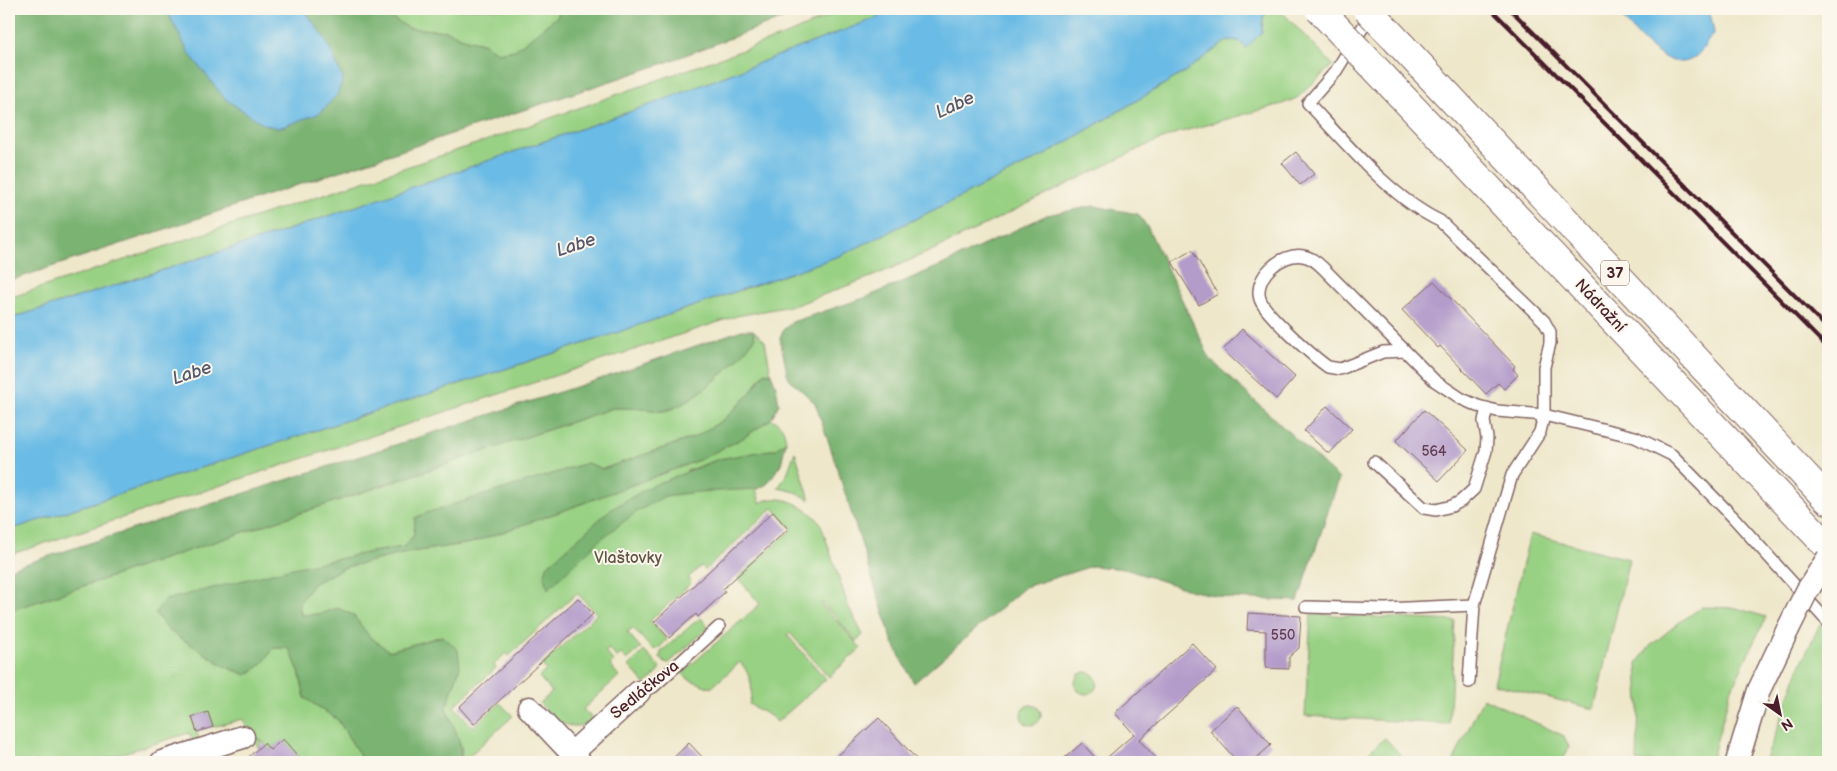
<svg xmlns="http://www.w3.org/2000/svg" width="1837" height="771" font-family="'Balsamiq Sans',sans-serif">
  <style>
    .green { fill: #99d184; stroke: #727858 }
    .forest { fill: #7ab372; stroke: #62694e }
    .water { fill: #6abbe5; stroke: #5a6d88 }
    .building { fill: #b39bca }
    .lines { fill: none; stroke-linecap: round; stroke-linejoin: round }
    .lane-casing { stroke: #836563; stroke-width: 14 }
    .street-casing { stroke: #836563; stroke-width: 25 }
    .primary-casing { stroke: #836563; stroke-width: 30 }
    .lane { stroke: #fff; stroke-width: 11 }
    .street { stroke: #fff; stroke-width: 22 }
    .primary { stroke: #fff; stroke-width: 28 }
    .rail { stroke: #4a1f2b; stroke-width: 4 }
    .street-bridge-casing { stroke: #836563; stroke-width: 25; stroke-linecap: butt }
    .primary-bridge-casing { stroke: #836563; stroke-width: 30; stroke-linecap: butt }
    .street-bridge { stroke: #fff; stroke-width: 22 }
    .primary-bridge { stroke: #fff; stroke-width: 28 }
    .labels { text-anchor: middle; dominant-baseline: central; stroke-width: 4; stroke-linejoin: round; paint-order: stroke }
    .number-label { font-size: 14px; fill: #643e53 }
    .shield { fill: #fbf7ec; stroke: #7f6065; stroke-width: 1 }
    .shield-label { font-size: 15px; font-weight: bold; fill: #4a1f2b }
    .street-label { font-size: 16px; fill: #4a1f2b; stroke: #fbf7ec }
    .park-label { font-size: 16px; fill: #625446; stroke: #fbf7ec }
    .water-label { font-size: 18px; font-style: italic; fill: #55566c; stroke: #fbf7ec }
  </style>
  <rect width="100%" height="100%" fill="#fbf7ec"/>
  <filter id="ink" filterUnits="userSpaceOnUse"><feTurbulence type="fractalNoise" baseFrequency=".02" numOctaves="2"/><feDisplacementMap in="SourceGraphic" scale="10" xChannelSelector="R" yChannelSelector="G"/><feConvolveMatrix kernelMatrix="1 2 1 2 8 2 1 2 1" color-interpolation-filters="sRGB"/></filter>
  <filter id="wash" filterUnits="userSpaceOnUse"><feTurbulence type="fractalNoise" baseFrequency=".0096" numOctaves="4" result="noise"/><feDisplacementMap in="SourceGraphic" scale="20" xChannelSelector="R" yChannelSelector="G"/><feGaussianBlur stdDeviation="1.12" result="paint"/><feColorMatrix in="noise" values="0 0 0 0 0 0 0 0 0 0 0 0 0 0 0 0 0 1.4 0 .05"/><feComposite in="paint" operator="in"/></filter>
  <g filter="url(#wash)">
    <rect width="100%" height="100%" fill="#eee7ca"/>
    <g class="green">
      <polygon points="383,9 556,9 559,15 515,50 498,53 485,44 463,38 447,31 409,28 393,19"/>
      <polygon points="844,9 894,9 876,18 655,103 279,233 9,319 9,298 491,139 791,33"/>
      <polygon points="1268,9 1279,9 1333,65 1297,98 1282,104 1177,133 1145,146 940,247 876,275 796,305 737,316 9,555 9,530 613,334 842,255 1045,155 1183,73 1228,40 1239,41 1246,48 1262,32 1263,18"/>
      <path d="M753,330l12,11 6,33 -6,-2 -17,24 -25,24 -28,17 -92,32 -16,-6 -172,55 -1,17 -10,12 -38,6 -198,77 58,37 21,8 15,-11 12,-16h15l10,23 6,27 33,22 21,34 3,8h-59l-20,-22 -13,10 -9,-10 -2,8 -9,-11 -7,-18 -30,8 -5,-15 -16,5 7,22 -6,3 -4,-9 -95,29h-85v-151l604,-203c10,0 21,0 31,1 6,0 13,3 19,2 26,-3 78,-51 92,-73z"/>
      <path d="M771,419c11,4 14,12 15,23l-10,7 -57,10 -33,12 64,-3 10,35c20,-12 45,3 60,19l29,86 14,27 -7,6 -33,-38 -2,1 40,44 -32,29 -39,-44 -3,2 39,44 -49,43 -5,-5 -23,-13c6,-16 1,-31 -9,-42l-29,26 -23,-9 -6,-6 78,-69 -22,-26 54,-49 -19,-21 -68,62 -4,-4 -13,12 3,5 -41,38 17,19 -9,9h-6l-19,-21 -6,4 14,16 -14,12 -6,-6 -4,4 -8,-9 -4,3 9,9 -4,4 9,11 -36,33 10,10c-23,17 -38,1 -53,-16l12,-11 -13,-15 7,-7 -4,-5 55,-51 -20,-21 -68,63 -3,-3 -12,12 2,3 -42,38 19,21 27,-24 13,13 -44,40 -8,3 1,-10 -16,-41 14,-41 -18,-31 -53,15 -19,-14 -17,-22 -16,-7 -17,6 -19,1 -2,-12 15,-20 32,-16 65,-15 60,-9 91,-32 137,-51 44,-22z"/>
      <polygon points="795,452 810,500 796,492 778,488 787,474"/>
      <polygon points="1530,534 1629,559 1594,709 1494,684"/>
      <polygon points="1702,607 1736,608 1766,617 1730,692 1711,762 1637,762 1639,706 1637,663 1649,647 1677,624"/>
      <polygon points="1311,614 1455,621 1449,724 1305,716"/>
      <polygon points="701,618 708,626 708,628 669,663 665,663 660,657 661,652 696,621 698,621"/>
      <polygon points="1820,624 1828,630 1828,754 1825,762 1765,762 1800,666"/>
      <polygon points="644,651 660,668 659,672 645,684 629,666"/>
      <circle cx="1086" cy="683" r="11"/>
      <polygon points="1483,698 1564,736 1569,747 1562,762 1453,762"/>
      <circle cx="1031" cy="715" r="10"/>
      <polygon points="1385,738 1407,762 1357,762"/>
    </g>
    <g class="forest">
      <polygon points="9,9 166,9 189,53 326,40 304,9 383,9 393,19 409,28 447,31 463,38 485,44 498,53 515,50 559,15 556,9 808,9 659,65 9,281"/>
      <polygon points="1094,206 1138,214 1148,228 1210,359 1339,479 1298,601 1229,598 1193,591 1125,569 1092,566 1025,587 914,683 893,643 829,443 815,403 788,378 780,338 783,330 792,322 867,297 944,264 1047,215"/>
      <path d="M742,330h11l2,8c-14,22 -66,70 -92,73 -6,1 -13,-2 -19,-2 -10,-1 -21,-1 -31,-1l-604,203v-42l588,-189z"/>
      <path d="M765,372l6,2 5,12 3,18 -8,15 -28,19 -44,22 -137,51 -91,32 -60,9 -65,15 -32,16 -15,20 2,12 19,-1 17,-6 16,7 17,22 19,14 54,-15 15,14 2,17 -14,41c5,13 22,44 11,54h-95l-3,-8 -21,-34 -33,-22 -6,-27 -10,-23h-15l-12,16 -15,11 -21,-8 -58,-37 -13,-17 10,-13 123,-31 78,-16 38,-6 10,-12 1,-17 11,-5 161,-50 16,6 92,-32 28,-17 25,-24z"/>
      <polygon points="786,442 781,464 767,484 758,489 697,492 665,496 638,511 602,538 548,589 544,578 547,566 610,510 647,488 719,459 776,449"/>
    </g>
    <g class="water">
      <polygon points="166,9 304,9 326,40 343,79 337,95 320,113 285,126 277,128 263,124 225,99 189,53"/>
      <polygon points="894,9 1268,9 1263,18 1262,32 1246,48 1239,41 1228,40 1183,73 1045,155 842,255 613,334 9,530 9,319 279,233 655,103 876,18"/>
      <path d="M1615,9h92l4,8 3,15c-6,8 -11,19 -19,25 -27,21 -65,-30 -80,-48z"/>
    </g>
    <g id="blocks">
      <g class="building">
        <polygon points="1296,152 1314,174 1300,185 1282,163"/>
        <polygon points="1192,250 1218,294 1199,305 1172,262"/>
        <polygon points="1434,281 1515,366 1513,369 1518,375 1504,389 1498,383 1486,394 1440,346 1438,348 1402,310"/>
        <polygon points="1242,329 1295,377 1276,399 1223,350"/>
        <polygon points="1327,406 1352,429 1329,454 1304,431"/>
        <polygon points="1424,410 1468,450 1439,481 1396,441"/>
        <polygon points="773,512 788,529 723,589 725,592 698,617 696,614 669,638 654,622"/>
        <polygon points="578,598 593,614 474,724 459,707"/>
        <polygon points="1248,613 1301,616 1299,648 1289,657 1289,669 1266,668 1266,631 1247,630"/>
        <polygon points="1192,643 1217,670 1139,740 1160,762 1102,762 1134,734 1115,713"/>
        <polygon points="1237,706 1271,745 1252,762 1238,762 1210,731"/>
        <polygon points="208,712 213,727 197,732 192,717"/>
        <polygon points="879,718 919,762 831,762"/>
        <polygon points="283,739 303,762 243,762 264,743 270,750"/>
        <polygon points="689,743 707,762 669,762"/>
        <polygon points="1082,743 1099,762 1060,762"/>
      </g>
    </g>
  </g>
  <g filter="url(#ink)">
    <use href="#blocks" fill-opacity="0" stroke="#836563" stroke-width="1"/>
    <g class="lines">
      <defs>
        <g id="lane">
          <path d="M1405,351l-22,1 -43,17 -12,-2c-13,-9 -64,-54 -68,-68 -7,-22 22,-47 43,-43 8,1 14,6 20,12l112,113 27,18 16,7 19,5 47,4 91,22 37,18 61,62 95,105"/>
          <polyline points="1374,462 1424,508 1436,510 1452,506 1461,501 1474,489 1486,451 1487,438 1484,421 1487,408"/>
          <path d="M1306,607l79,2 89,-4 38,-130 28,-43 4,-17v-48l6,-24v-11l-6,-11 -104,-100c-49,-23 -95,-79 -132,-118l28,-32 35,-57"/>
          <polyline points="1469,682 1474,605"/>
          <polyline points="639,692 653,687 719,627"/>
        </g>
        <g id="street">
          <polyline points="529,708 580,762"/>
          <polyline points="571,754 639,692"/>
          <polyline points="162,762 243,737"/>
          <polyline points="1737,762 1759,690 1788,629"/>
        </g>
        <g id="primary">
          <polyline points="1401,45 1828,500"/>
          <polyline points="1372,65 1828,547"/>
        </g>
      </defs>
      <use href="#lane" class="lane-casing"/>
      <use href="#street" class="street-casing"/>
      <use href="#primary" class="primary-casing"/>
      <use href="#lane" class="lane"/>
      <use href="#street" class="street"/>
      <use href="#primary" class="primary"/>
      <g class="rail">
        <polyline points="1491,9 1828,348"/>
        <polyline points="1510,9 1828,329"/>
      </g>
      <defs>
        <polyline id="street-bridge" points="1788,629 1807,591 1828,558"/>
        <g id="primary-bridge">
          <polyline points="1319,9 1372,65"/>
          <polyline points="1367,9 1401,45"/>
        </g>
      </defs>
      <use href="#street-bridge" class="street-bridge-casing"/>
      <use href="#primary-bridge" class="primary-bridge-casing"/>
      <use href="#street-bridge" class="street-bridge"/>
      <use href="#primary-bridge" class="primary-bridge"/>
    </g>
  </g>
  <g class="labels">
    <g class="number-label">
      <text x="1434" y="451">564</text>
      <text x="1283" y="635">550</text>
    </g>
    <rect class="shield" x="1601" y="260.5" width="28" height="25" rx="4"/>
    <g class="shield-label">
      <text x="1615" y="273">37</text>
    </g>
    <g class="street-label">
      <text transform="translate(1600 306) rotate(47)">Nádražní</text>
      <text transform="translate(645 690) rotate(-39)">Sedláčkova</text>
    </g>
    <g class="park-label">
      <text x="628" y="558">Vlaštovky</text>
    </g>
    <g class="water-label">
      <text transform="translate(955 105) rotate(-25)">Labe</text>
      <text transform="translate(576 245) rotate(-18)">Labe</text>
      <text transform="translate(192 373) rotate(-18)">Labe</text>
    </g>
  </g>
  <rect width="1837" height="771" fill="none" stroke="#fbf7ec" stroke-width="30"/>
  <g transform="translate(1780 714) rotate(147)" stroke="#fbf7ec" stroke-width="4" paint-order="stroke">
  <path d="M0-4L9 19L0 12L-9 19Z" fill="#4a1f2b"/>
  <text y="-8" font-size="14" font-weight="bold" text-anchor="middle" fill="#4a1f2b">N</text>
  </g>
</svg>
